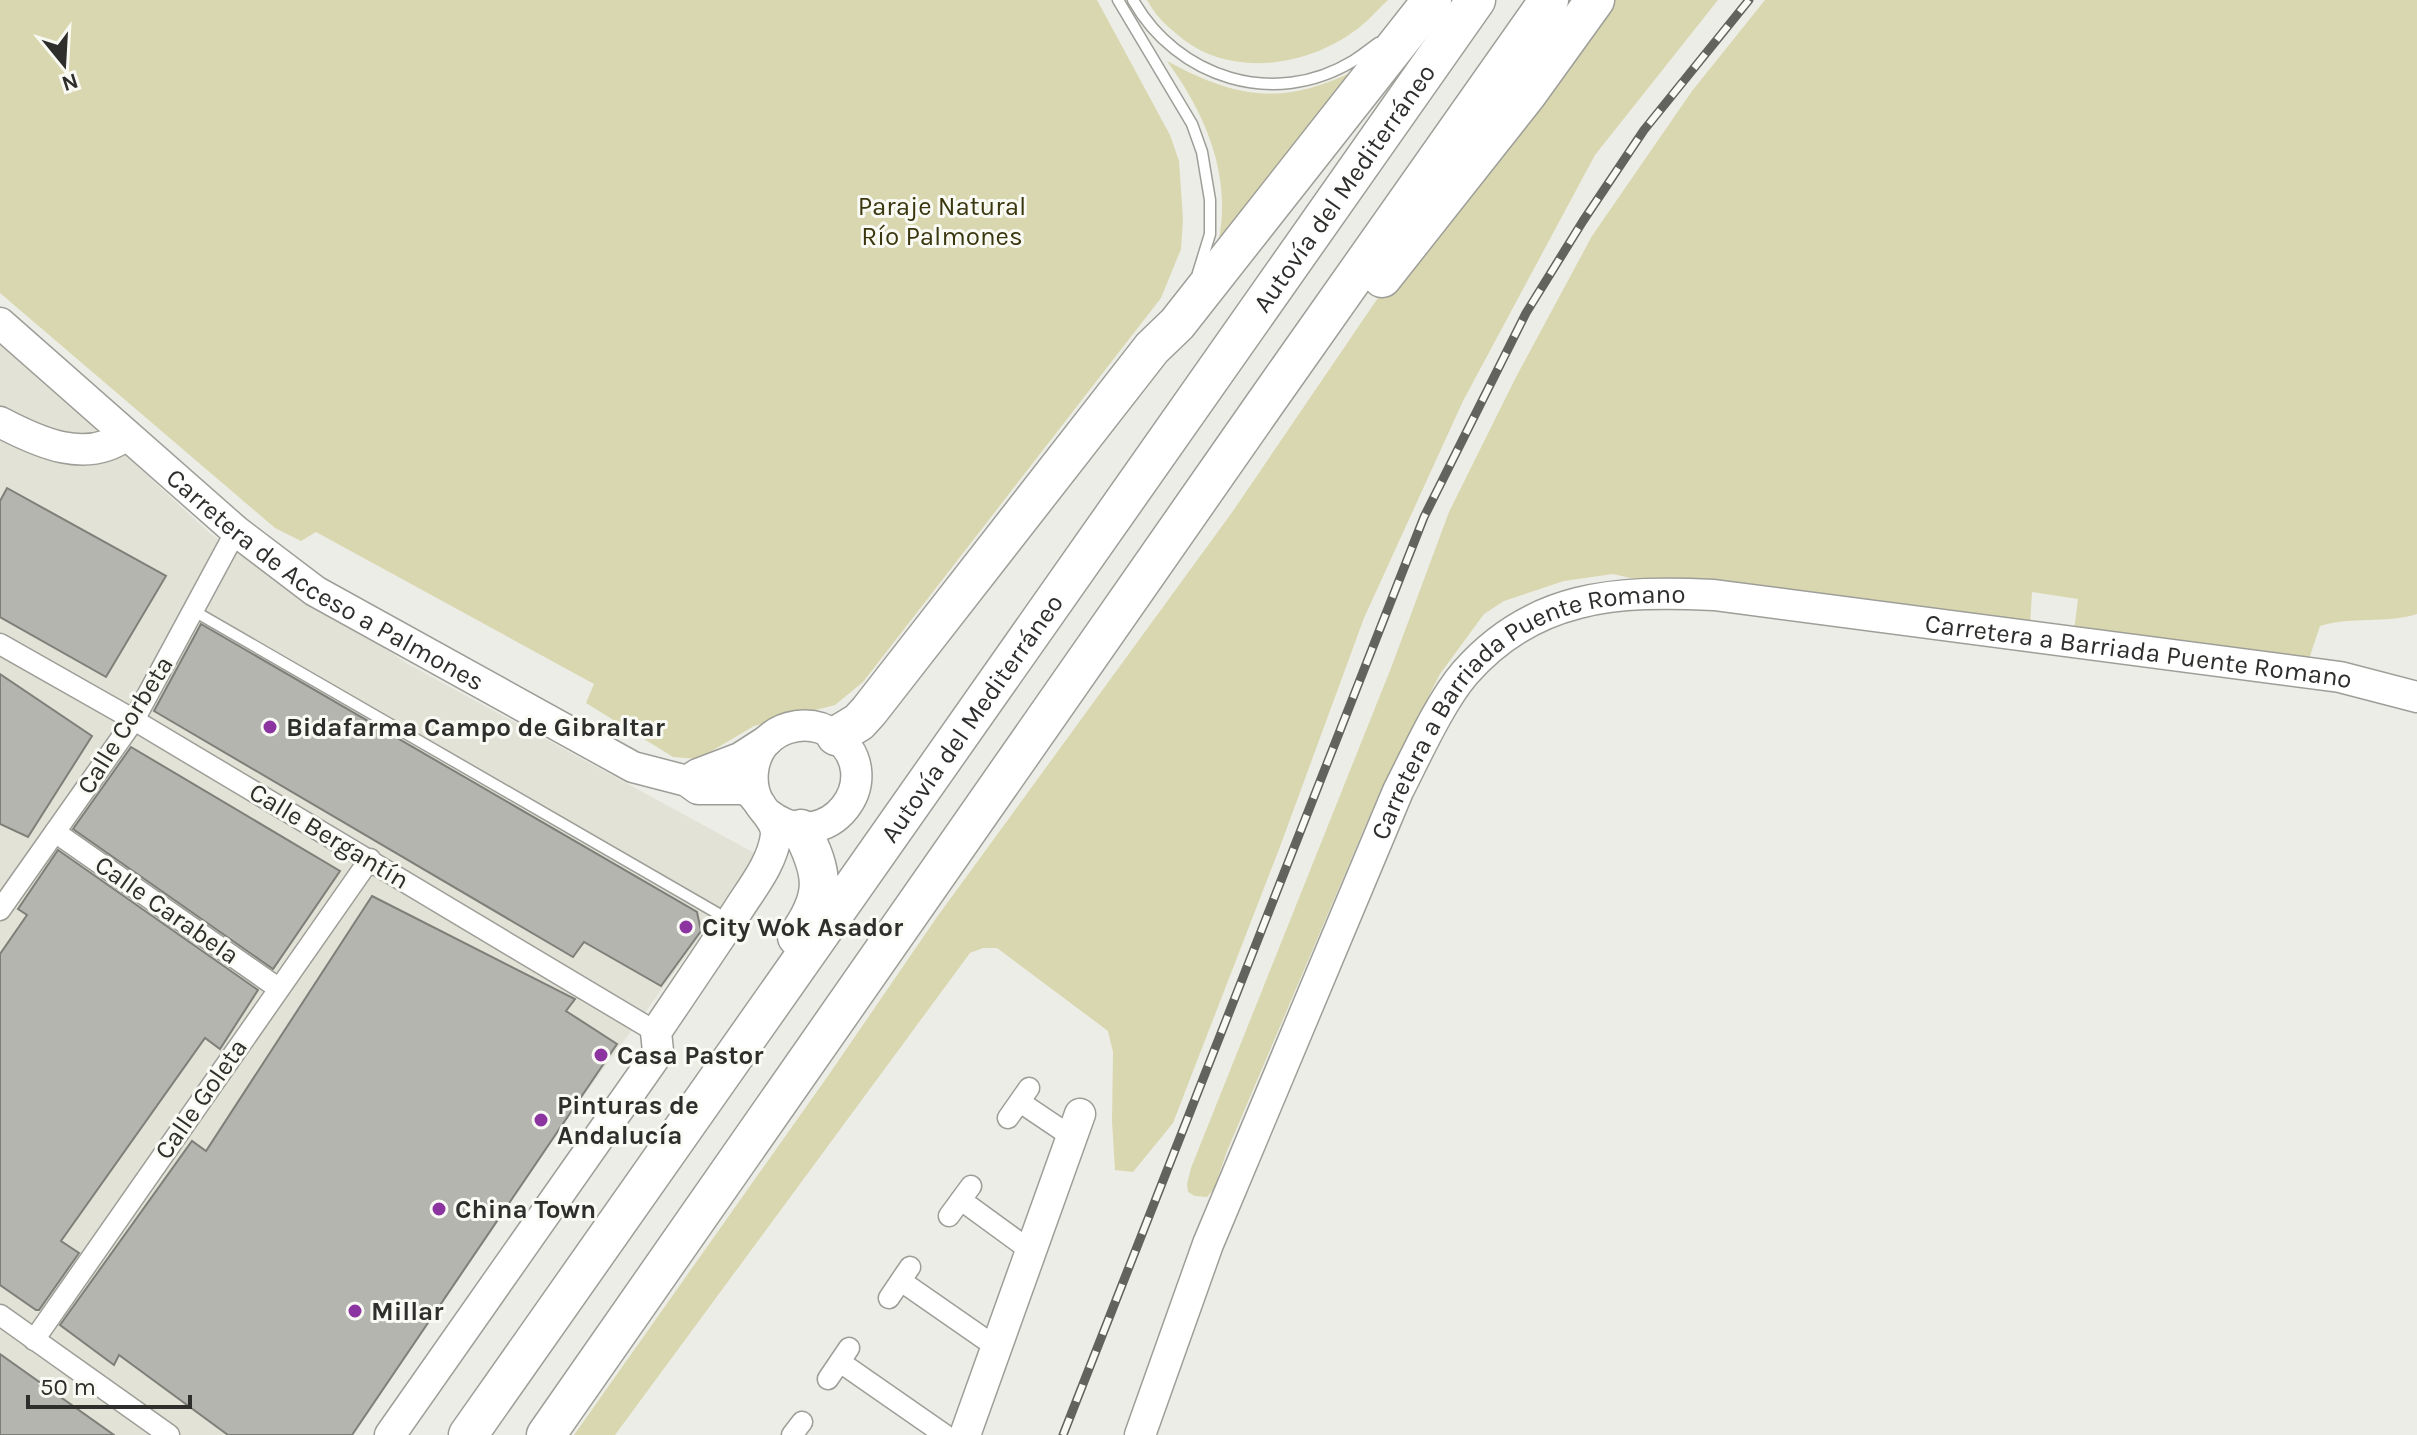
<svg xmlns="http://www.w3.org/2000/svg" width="2417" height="1435" font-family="Karla,sans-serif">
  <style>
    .built { fill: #e2e2d6 }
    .green { fill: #d9d7af }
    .building { fill: #b5b5b0; stroke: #7f7f7a; stroke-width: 2 }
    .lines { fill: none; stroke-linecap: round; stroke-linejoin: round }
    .lane-casing { stroke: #9e9e99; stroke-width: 13 }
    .street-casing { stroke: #9e9e99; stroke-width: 23 }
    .secondary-casing { stroke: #9e9e99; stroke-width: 33 }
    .highway-casing { stroke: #9e9e99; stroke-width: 41 }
    .lane { stroke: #fff; stroke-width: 10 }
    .street { stroke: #fff; stroke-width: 20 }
    .secondary { stroke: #fff; stroke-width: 30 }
    .highway { stroke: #fff; stroke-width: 38 }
    .rail-casing { stroke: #62625e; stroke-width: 9 }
    .rail { stroke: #fafaf5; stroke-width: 6; stroke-dasharray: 18; stroke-linecap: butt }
    .poi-dot { fill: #8c34a0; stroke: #fafaf5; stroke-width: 3 }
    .labels { text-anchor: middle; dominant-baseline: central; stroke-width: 6; stroke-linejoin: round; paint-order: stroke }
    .street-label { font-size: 26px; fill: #2e2e2c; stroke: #fafaf5 }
    .park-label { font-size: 26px; fill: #3a370f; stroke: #fafaf5 }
    .poi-label { font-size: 26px; font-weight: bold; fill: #2e2e2c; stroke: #fafaf5; text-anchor: start }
  </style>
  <rect width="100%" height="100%" fill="#edede7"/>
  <polygon class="built" points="0,344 67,402 211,534 408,664 760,856 334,1435 0,1435"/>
  <g class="green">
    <polygon points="0,0 1097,0 1170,135 1179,161 1183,219 1181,249 1161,298 863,682 835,705 754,726 698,759 673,757 586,703 594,684 316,532 301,541 275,528 0,293"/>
    <path d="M1147,0h241c-9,8 -17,18 -27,26 -48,39 -125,53 -177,14 -16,-13 -27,-22 -37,-40z"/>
    <polygon points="1612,0 1718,0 1595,155 1463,401 1364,618 1281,844 1173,1123 1133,1172 1115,1170 1112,1121 1113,1052 1108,1031 997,948 983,948 970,953 615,1435 574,1435 830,1073 937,917 1233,511 1384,289"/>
    <path d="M1765,0h652v614c-32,10 -64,2 -97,12l-12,36 -234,-31 4,-32 -46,-7 -2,34 -382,-44 -35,-8 -49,7 -60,20 -20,13 -44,60 -59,115 -154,362 -13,38 -7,8 -12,-1 -7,-4 -1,-8 4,-16 200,-500 58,-156 67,-135 76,-141 100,-145z"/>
    <path d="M1167,61c74,40 120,45 197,5l-147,186c2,-14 5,-28 5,-43 1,-54 -23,-104 -55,-148z"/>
  </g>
  <g class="building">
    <polygon points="7,488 166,576 106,677 0,617 0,501"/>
    <polygon points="201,624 697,912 701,931 661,986 584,942 573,957 154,711"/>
    <polygon points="0,674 92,736 28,837 0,824"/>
    <polygon points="131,747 340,871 273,969 73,829"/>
    <polygon points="58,850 258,990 220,1049 205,1038 61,1241 79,1253 39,1310 36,1310 0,1285 0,954 27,915 18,909"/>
    <polygon points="372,896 575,999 566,1011 617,1044 352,1435 228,1435 119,1355 114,1365 60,1325 192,1141 206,1151"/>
    <polygon points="0,1354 114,1435 0,1435"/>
  </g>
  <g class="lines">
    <defs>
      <g id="lane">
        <polyline points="1118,0 1192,124 1202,152 1210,200 1210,234 1198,273"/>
        <path d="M1133,0c44,78 141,109 220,61 8,-5 17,-12 25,-18"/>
        <polyline points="194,611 717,913 715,926"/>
      </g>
      <g id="street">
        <polyline points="0,644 134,720 656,1032"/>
        <polyline points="55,832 278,988"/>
        <polyline points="0,910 134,720 236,531"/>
        <polyline points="1020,1102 1072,1137"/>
        <polyline points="1008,1118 1029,1088"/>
        <polyline points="961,1200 1031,1251"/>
        <polyline points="949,1216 971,1186"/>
        <polyline points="901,1281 996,1347"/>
        <polyline points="889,1298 910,1267"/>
        <polyline points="0,1315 169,1435"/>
        <polyline points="34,1340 370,859"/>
        <polyline points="840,1362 945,1435"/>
        <polyline points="828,1379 849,1348"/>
        <polyline points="792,1435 802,1422"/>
      </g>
      <g id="secondary">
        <path id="s1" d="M0,323l236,208 79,60 318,176 54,14 11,8h44l8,3 10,12"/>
        <path d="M0,422c38,20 87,43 126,13"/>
        <polyline points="687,781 698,774 740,758 768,740"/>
        <path d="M390,1435l263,-375 5,-9 -2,-19c27,-40 55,-81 82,-122 14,-22 35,-48 38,-75 1,-13 -11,-22 -17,-32 -10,-18 -8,-42 4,-58 17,-21 49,-26 71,-10 57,41 -6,126 -66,79"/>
        <polyline points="965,1435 1080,1114"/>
        <path id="s2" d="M1140,1435l68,-191 190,-453c18,-35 42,-89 67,-118 68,-78 152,-83 249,-78l626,82 77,20"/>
      </g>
      <g id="highway">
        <polyline points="1382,278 1528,93 1595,0"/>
        <polyline points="836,736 859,722 869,711 1152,348 1177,324 1432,0"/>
        <path d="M797,937c30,-42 27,-63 4,-108"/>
        <path id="s3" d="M468,1435l1008,-1435"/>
        <polyline points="546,1435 1264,405 1549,0"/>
      </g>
    </defs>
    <use href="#lane" class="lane-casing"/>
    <use href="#street" class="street-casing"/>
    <use href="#secondary" class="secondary-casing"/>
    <use href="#highway" class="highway-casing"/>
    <use href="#lane" class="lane"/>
    <use href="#street" class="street"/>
    <use href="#secondary" class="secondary"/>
    <use href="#highway" class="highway"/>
    <defs>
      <polyline id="rail" points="1063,1435 1424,517 1526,313 1583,221 1644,130 1749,0"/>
    </defs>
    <use href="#rail" class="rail-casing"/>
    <use href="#rail" class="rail"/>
  </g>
  <g class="poi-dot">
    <circle cx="270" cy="727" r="8"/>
    <circle cx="686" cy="927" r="8"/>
    <circle cx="601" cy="1055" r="8"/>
    <circle cx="541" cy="1120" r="8"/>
    <circle cx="439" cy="1209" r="8"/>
    <circle cx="355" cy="1311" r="8"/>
  </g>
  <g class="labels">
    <g class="street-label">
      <text stroke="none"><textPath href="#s3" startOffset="1524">Autovía del Mediterráneo</textPath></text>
      <text stroke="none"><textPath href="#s1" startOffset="416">Carretera de Acceso a Palmones</textPath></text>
      <text stroke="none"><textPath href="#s2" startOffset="1530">Carretera a Barriada Puente Romano</textPath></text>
      <text stroke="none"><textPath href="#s3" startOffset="876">Autovía del Mediterráneo</textPath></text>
      <text stroke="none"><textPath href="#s2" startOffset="858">Carretera a Barriada Puente Romano</textPath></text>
      <text transform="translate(125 725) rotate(-58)">Calle Corbeta</text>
      <text transform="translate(329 836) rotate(31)">Calle Bergantín</text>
      <text transform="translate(167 910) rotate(35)">Calle Carabela</text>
      <text transform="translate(201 1099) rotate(-55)">Calle Goleta</text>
    </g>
    <g class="park-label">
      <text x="942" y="206">Paraje Natural<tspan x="942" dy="30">Río Palmones</tspan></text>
    </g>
    <g class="poi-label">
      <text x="286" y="727">Bidafarma Campo de Gibraltar</text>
      <text x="702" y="927">City Wok Asador</text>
      <text x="617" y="1055">Casa Pastor</text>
      <text x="557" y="1105">Pinturas de<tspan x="557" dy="30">Andalucía</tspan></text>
      <text x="455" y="1209">China Town</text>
      <text x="371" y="1311">Millar</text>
    </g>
  </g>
  <g transform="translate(64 64) rotate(162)" stroke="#fafaf5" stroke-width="6" paint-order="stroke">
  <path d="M0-6L14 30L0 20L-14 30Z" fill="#2e2e2c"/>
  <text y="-12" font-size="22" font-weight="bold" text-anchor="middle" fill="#2e2e2c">N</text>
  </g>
  <path d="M28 1395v12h162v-12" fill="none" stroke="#2e2e2c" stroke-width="4"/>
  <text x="40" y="1395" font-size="24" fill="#2e2e2c" stroke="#fafaf5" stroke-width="6" paint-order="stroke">50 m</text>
</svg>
